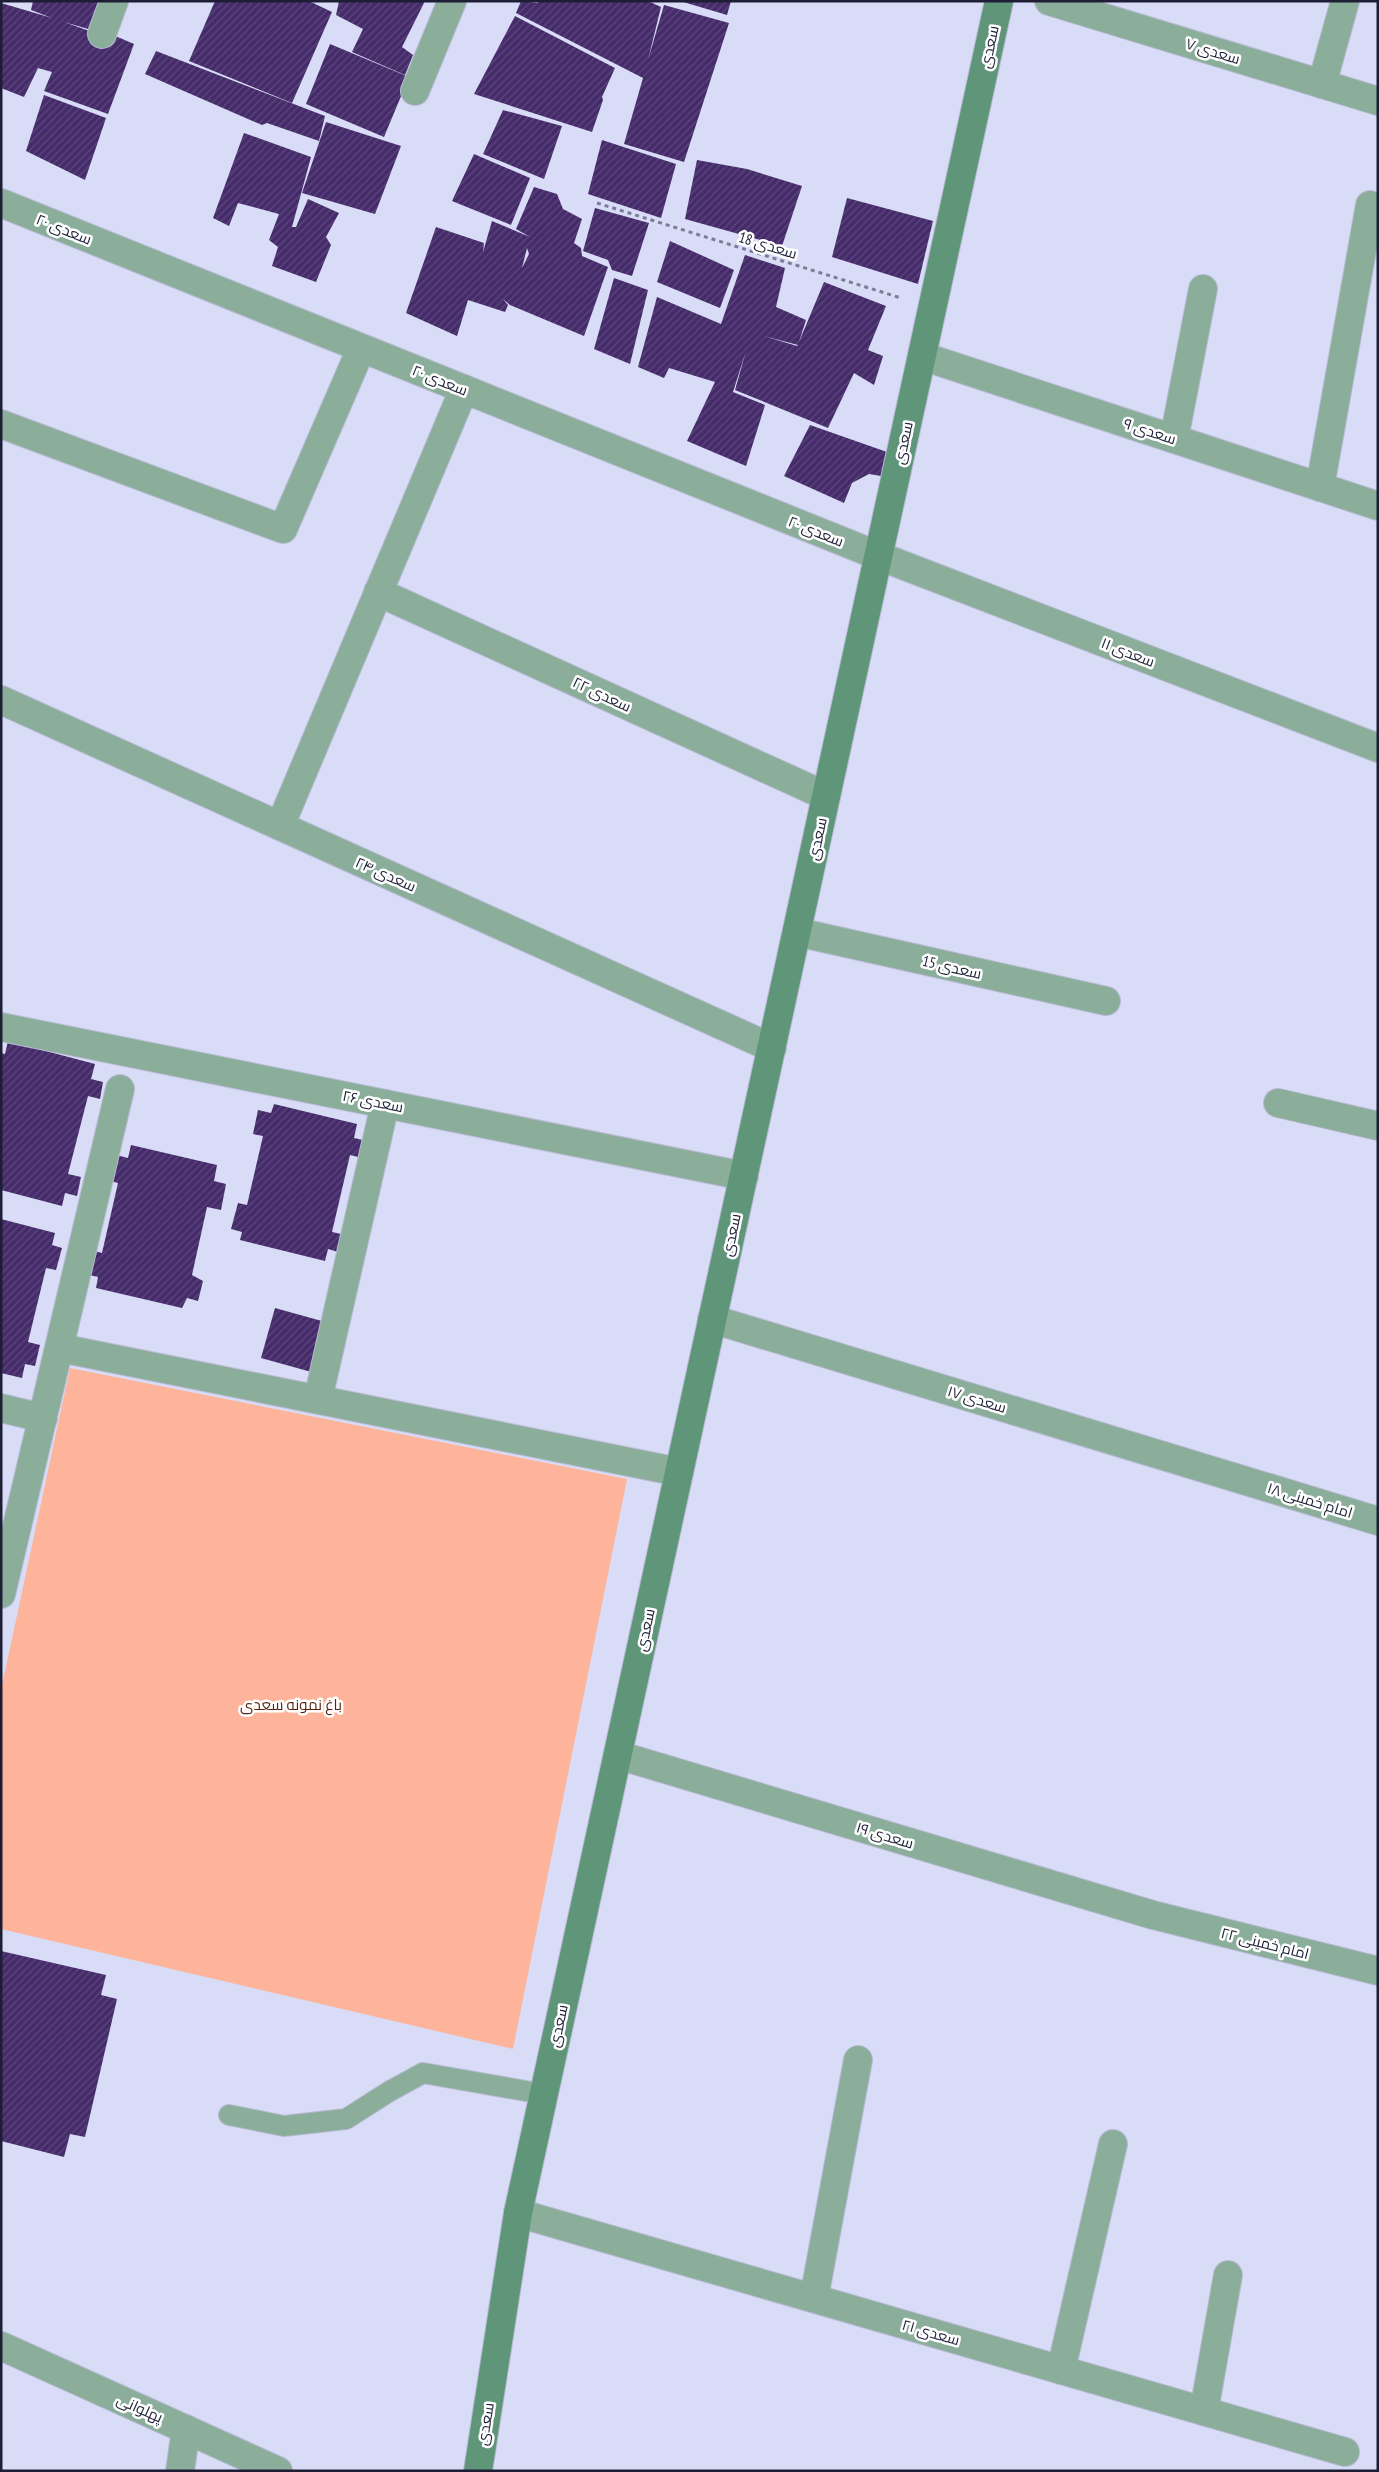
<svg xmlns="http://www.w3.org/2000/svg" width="1379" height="2472" font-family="'PT Sans Narrow',Cairo,sans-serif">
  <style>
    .park { fill: #fdb49b }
    .building { fill: url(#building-hatch); fill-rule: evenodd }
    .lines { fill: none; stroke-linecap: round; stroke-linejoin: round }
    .service-casing { stroke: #b7bad3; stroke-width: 22 }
    .minor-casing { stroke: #b7bad3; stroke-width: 30 }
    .tertiary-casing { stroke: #b7bad3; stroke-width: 30 }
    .secondary-casing { stroke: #b7bad3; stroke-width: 30 }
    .path { stroke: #7b7d96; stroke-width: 3; stroke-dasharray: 4 4; stroke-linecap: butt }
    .service { stroke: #8bae9a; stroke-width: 20 }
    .minor { stroke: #8bae9a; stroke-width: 28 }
    .tertiary { stroke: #8bae9a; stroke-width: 28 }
    .secondary { stroke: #5f9679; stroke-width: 28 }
    .labels { text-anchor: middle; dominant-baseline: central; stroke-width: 5; stroke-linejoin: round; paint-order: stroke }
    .street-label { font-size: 15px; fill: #1d1e35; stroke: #fff }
    .park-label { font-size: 15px; fill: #592512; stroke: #fff }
  </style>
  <defs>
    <pattern id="building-hatch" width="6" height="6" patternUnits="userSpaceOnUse" patternTransform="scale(1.25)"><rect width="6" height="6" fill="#452b6a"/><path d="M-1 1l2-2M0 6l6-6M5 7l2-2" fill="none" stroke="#5d487c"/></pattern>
  </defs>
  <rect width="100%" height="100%" fill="#d9dcf6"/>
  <polygon class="park" points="70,1368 627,1479 513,2049 1,1929 1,1690"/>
  <g class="building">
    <polygon points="33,1 105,1 95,31 64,22 95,33 106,32 134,44 108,114 44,91 52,72 38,68 24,97 1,88 1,3 52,18 31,10"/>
    <polygon points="215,1 309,1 332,12 292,103 189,61"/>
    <polygon points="339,1 425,1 402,47 413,55 405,75 352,52 363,29 336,15"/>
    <polygon points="521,1 538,3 539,1 648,1 661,7 648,60 664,5 729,23 684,162 624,144 643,78 516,13"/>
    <polygon points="680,1 731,1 727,15"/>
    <polygon points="515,16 615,68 602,97 603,100 592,132 474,94"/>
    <polygon points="330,44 409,77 384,137 306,104"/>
    <polygon points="156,51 325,116 319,141 267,123 262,125 145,74"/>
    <polygon points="44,95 106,118 85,180 26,151"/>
    <polygon points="503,110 562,126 544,179 483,154"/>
    <polygon points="326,122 401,146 375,214 302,193"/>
    <polygon points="244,133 311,157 292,227 296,227 308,199 339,213 326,237 331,245 316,282 272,266 278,247 269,240 279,214 238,203 229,226 213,218"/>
    <polygon points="602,140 676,164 661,218 588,194"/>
    <polygon points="474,154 530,178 511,225 452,201"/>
    <polygon points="697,160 747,169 802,186 782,246 685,219"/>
    <path d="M534,187l23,7 6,15 19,10 -8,24 7,5 1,8 26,11 -24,69 -74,-31 -7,-6 5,6 -3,7 -37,-12 -11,36 -51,-23 30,-86 48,16 -1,9 9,-31 38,16 -14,-8zM527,248l2,6 -7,14z"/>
    <polygon points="847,198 933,221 918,284 832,257"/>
    <polygon points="595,208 649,223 632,276 612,270 608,260 583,251"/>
    <polygon points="670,241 734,270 720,308 657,282"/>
    <path d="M745,255l40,13 -9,39 30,13 -7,22 25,-60 62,24 -18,44 15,6 -9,29 -20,-12 -26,55 -93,-38 11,-39 -13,41 32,13 -19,61 -59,-25 28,-59 -46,-14 -5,10 -26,-11 19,-70 64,27zM764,336l34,9 -1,1z"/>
    <polygon points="614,278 648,290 630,364 594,349"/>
    <polygon points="810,425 887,452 881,476 869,474 852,483 844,503 784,476"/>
    <polygon points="8,1041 95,1064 91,1079 103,1082 100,1099 88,1096 68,1174 81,1177 77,1196 65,1193 62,1206 1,1190 1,1053 5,1054"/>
    <polygon points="274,1104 357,1124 354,1138 363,1140 358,1157 350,1155 332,1232 341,1234 338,1252 328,1249 325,1261 240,1240 242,1232 231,1229 238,1203 247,1205 263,1136 253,1134 258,1110 271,1113"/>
    <polygon points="131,1145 217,1165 214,1181 226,1184 221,1210 207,1207 192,1275 203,1281 198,1301 187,1298 182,1308 96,1288 98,1277 85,1274 91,1250 102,1253 118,1183 106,1180 112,1154 128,1158"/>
    <polygon points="1,1219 55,1233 52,1245 62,1248 56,1270 46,1268 28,1342 40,1345 35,1366 25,1364 22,1378 1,1373"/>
    <polygon points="275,1308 329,1323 315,1373 261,1358"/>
    <polygon points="1,1951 106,1975 101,1995 117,1999 85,2137 70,2134 64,2157 1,2141"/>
  </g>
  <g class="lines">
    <defs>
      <polyline id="service" points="229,2115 284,2126 346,2119 390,2091 423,2073 543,2094"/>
      <g id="minor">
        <polyline points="1049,1 1378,101"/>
        <polyline points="102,34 114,1"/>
        <polyline points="1322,84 1345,1"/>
        <polyline points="415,91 452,1"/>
        <polyline points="1,203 879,556 1378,748"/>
        <polyline points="922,356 1378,506"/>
        <polyline points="1,424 283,529 361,349"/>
        <polyline points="1174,439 1203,289"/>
        <polyline points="1320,487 1370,205"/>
        <polyline points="378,592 826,796"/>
        <polyline points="1,700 772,1048"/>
        <polyline points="280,826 464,389"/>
        <polyline points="797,932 1106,1001"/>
        <polyline points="1,1027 744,1176"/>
        <polyline points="1278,1103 1378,1126"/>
        <polyline points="712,1319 1378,1521"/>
        <polyline points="60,1348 679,1472"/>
        <polyline points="318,1399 385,1104"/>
        <polyline points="1,1408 43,1418"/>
        <polyline points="1,1594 120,1089"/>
        <polyline points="618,1755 1153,1915 1378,1971"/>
        <polyline points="518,2213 1345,2452"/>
        <polyline points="814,2298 858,2060"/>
        <polyline points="1061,2370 1113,2144"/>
        <polyline points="1204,2411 1228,2275"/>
        <polyline points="180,2471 186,2429"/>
      </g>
      <polyline id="tertiary" points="1,2346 278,2471"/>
      <polyline id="secondary" points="478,2471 518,2213 999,1"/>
    </defs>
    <use href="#service" class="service-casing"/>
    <use href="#minor" class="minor-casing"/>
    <use href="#tertiary" class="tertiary-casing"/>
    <use href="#secondary" class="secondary-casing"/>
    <polyline class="path" points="597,203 901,298"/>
    <use href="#service" class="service"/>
    <use href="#minor" class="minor"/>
    <use href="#tertiary" class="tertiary"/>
    <use href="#secondary" class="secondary"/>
  </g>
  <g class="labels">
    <g class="street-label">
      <text transform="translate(989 47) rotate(-78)">سعدی</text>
      <text transform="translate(1213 51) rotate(17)">سعدی ۷</text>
      <text transform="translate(64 229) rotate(22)">سعدی ۲۰</text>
      <text transform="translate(768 245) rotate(17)">سعدی 18</text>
      <text transform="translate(440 380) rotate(22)">سعدی ۲۰</text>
      <text transform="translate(1150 431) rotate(18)">سعدی ۹</text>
      <text transform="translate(903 443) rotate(-78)">سعدی</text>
      <text transform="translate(816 531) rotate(22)">سعدی ۲۰</text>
      <text transform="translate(1128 652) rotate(21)">سعدی ۱۱</text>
      <text transform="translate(602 694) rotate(25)">سعدی ۲۲</text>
      <text transform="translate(817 839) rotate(-78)">سعدی</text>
      <text transform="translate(386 874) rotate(24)">سعدی ۲۴</text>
      <text transform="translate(952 967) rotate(13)">سعدی 15</text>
      <text transform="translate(373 1101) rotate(11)">سعدی ۲۶</text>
      <text transform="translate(731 1235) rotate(-78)">سعدی</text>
      <text transform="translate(977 1399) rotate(17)">سعدی ۱۷</text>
      <text transform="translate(1310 1500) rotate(17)">امام خمینی ۱۸</text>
      <text transform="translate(645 1630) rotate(-78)">سعدی</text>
      <text transform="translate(885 1835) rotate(17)">سعدی ۱۹</text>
      <text transform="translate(1265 1943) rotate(14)">امام خمینی ۲۲</text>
      <text transform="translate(558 2026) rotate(-78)">سعدی</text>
      <text transform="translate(931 2332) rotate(16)">سعدی ۲۱</text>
      <text transform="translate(140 2408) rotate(24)">پهلوانی</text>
      <text transform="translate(485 2424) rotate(-81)">سعدی</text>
    </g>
    <g class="park-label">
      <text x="291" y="1704">باغ نمونه سعدی</text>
    </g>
  </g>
  <rect width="1379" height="2472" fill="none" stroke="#1d1e35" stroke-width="5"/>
</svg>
